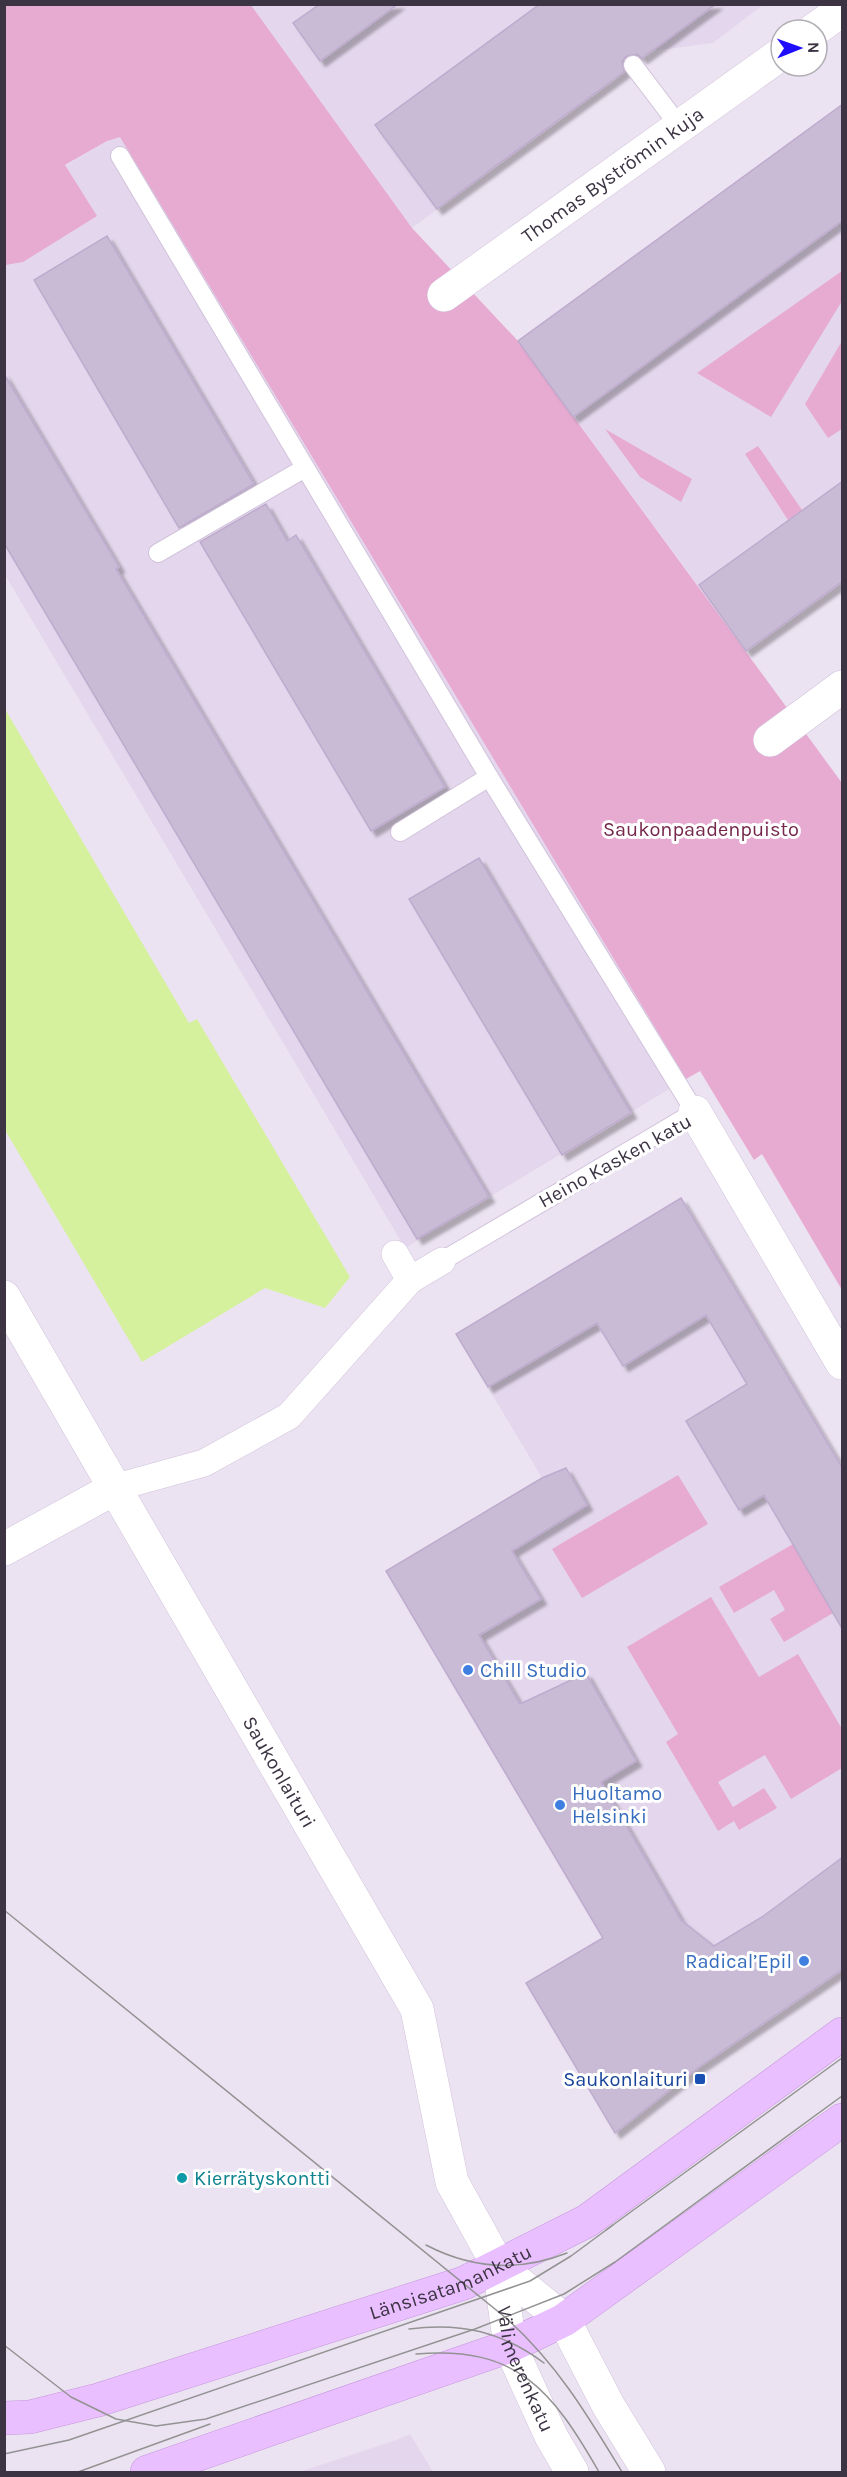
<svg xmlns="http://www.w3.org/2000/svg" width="847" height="2477" font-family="Karla,sans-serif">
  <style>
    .residential { fill: #e4d7ed }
    .green { fill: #e7aad1 }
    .water { fill: #d5f19d }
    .building { fill: #c9bbd6; stroke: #beabce; stroke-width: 1.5; filter: url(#shadow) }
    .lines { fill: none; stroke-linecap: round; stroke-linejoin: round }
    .service-casing { stroke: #d1c2db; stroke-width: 20 }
    .pedestrian-casing { stroke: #d1c2db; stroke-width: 28 }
    .minor-casing { stroke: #d1c2db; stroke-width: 34 }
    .tertiary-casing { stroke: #d1c2db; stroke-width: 34 }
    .secondary-casing { stroke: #c497dc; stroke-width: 34 }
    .service { stroke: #fff; stroke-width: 18 }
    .pedestrian { stroke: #fff; stroke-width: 27 }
    .minor { stroke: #fff; stroke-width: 33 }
    .tertiary { stroke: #fff; stroke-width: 33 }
    .secondary { stroke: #eabfff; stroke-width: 33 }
    .tram { stroke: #939393; stroke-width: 1.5 }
    .shop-dot { fill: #3f7fe0; stroke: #fff; stroke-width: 2 }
    .transit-dot { fill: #1a4fb4; stroke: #fff; stroke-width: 2 }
    .culture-dot { fill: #0f9aa8; stroke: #fff; stroke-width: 2 }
    .labels { text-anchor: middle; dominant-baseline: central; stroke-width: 6; stroke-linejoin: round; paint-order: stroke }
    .street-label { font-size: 20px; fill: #3c3343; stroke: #fff }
    .park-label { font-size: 20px; fill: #75264b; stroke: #fff }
    .shop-label { font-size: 20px; fill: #366cbe; stroke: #fff; text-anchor: start }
    .transit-label { font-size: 20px; fill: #164399; stroke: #fff; text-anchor: end }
    .culture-label { font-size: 20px; fill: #0d838f; stroke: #fff; text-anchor: start }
  </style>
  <defs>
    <filter id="shadow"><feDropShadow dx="5.5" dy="5.5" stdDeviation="1.5" flood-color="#0004"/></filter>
  </defs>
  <rect width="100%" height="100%" fill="#ece3f2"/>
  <g class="residential">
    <polygon points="251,5 763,5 713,43 652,51 412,228"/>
    <polygon points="842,104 842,581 746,651 518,341"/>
    <polygon points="120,136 686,1079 405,1248 5,575 4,202 107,141"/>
    <polygon points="681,1198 842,1469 842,1969 699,2067 615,2133 526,1983 602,1937 386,1571 542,1478 456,1334"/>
    <polygon points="410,2434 433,2472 299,2472 396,2440"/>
  </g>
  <g class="green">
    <polygon points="5,5 251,5 412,228 518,341 842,783 842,1290 762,1154 754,1160 700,1071 686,1079 120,137 107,141 65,165 97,216 23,262 5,265"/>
    <polygon points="842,271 842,301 771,417 697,373"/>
    <polygon points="842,341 842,429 828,438 805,404"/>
    <polygon points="605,429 692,479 681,502 640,477"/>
    <polygon points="758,446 802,510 788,520 745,454"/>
    <polygon points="678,1475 708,1524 582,1598 552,1549"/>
    <polygon points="793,1544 833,1613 784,1642 770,1619 785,1610 774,1590 734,1613 719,1587"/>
    <polygon points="711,1597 759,1677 798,1654 842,1729 842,1768 791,1799 765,1755 718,1782 733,1807 764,1788 777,1808 739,1830 734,1821 718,1831 666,1742 678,1734 627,1647"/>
  </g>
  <polygon class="water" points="5,709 189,1023 197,1019 350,1277 325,1308 265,1288 142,1362 5,1130"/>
  <g class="building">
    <polygon points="320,4 398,4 320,61 293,23"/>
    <polygon points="540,4 716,4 642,58 637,54 627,56 622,61 624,72 437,209 375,125"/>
    <polygon points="843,104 843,220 573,417 518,341"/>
    <polygon points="107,236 254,484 179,528 34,280"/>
    <polygon points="4,374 119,567 116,569 489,1197 417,1239 4,543"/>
    <polygon points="843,481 843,581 746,651 699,585"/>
    <polygon points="266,504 287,541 296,535 445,787 371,831 200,542"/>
    <polygon points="479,858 631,1113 562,1155 409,899"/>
    <polygon points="681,1198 843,1469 843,1630 764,1495 739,1510 686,1421 747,1384 706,1315 623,1366 597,1323 488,1387 456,1334"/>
    <polygon points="566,1468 587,1505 512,1551 541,1599 479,1635 520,1704 586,1673 636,1761 601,1782 681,1920 714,1946 762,1917 843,1857 843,1969 699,2067 615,2133 526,1983 603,1938 386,1571 542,1478"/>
  </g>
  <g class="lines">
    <defs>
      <g id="service">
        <polyline points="633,65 680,127"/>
        <polyline points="120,156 489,777 695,1112 442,1261"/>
        <polyline points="158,553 305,468"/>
        <polyline points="400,832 489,777"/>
      </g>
      <g id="pedestrian">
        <polyline points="410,1280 442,1261"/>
        <polyline points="117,1487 204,1463 289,1416 410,1280 395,1254"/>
      </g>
      <g id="minor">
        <polyline points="814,30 842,10"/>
        <path id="s1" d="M444,295l337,-241"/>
        <polyline points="770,740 842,687"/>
        <polyline points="695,1112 842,1363"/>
        <path id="s2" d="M4,1297l413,712 35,173 47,85"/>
        <polyline points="4,1549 117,1487"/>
      </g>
      <g id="tertiary">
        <polyline points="499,2267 564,2320 608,2405 649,2472"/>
        <path id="s3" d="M499,2267l11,79 41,90 21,36"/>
      </g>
      <g id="secondary">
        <path id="s4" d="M4,2418l26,-1 68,-17 366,-117 123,-62 255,-187"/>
        <polyline points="147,2472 510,2346 564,2320 842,2120"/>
      </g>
    </defs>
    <use href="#service" class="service-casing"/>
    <use href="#pedestrian" class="pedestrian-casing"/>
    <use href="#minor" class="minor-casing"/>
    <use href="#tertiary" class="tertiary-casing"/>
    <use href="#secondary" class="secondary-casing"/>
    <use href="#service" class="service"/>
    <use href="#pedestrian" class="pedestrian"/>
    <use href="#minor" class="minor"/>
    <use href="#tertiary" class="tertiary"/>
    <use href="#secondary" class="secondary"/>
    <g class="tram">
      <path d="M4,1910l502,408c51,46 81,96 116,154"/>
      <polyline points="606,2230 842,2058"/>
      <path d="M426,2245c46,24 93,27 141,8"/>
      <path d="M409,2329c52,-7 94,3 135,34"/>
      <polyline points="4,2345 71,2397 116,2419 156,2426 206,2419 475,2329 564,2294 615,2262 842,2096"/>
      <path d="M416,2354c102,-9 137,38 183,118"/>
      <polyline points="4,2454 69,2440 530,2281 571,2256 613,2225"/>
      <polyline points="78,2472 210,2424"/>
    </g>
  </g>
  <g class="shop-dot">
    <circle cx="468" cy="1670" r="6"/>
    <circle cx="560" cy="1805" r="6"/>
    <circle cx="804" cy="1961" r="6"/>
  </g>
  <rect class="transit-dot" x="694" y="2073" width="12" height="12" rx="3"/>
  <circle class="culture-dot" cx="182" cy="2178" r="6"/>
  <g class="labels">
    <g class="street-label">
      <text stroke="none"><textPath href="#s1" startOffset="207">Thomas Byströmin kuja</textPath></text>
      <text transform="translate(615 1161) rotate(-29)">Heino Kasken katu</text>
      <text stroke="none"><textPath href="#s2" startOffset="549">Saukonlaituri</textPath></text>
      <text stroke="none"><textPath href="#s4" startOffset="468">Länsisatamankatu</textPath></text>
      <text stroke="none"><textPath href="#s3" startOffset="106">Välimerenkatu</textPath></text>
    </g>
    <g class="park-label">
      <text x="701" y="829">Saukonpaadenpuisto</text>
    </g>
    <g class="shop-label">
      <text x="480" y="1670">Chill Studio</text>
      <text x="572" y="1793">Huoltamo<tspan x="572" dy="23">Helsinki</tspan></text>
      <text x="792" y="1961" text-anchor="end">Radical’Epil</text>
    </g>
    <g class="transit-label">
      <text x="688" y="2079">Saukonlaituri</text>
    </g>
    <g class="culture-label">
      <text x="194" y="2178">Kierrätyskontti</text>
    </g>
  </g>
  <rect width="847" height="2477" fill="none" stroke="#3c3343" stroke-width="12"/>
  <g transform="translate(799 48) rotate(89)"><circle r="28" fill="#ffffff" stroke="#b1adb4" stroke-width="1.5"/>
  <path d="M0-4.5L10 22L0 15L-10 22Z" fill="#1f0efd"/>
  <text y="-9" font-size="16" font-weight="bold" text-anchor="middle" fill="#3c3343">N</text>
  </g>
</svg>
